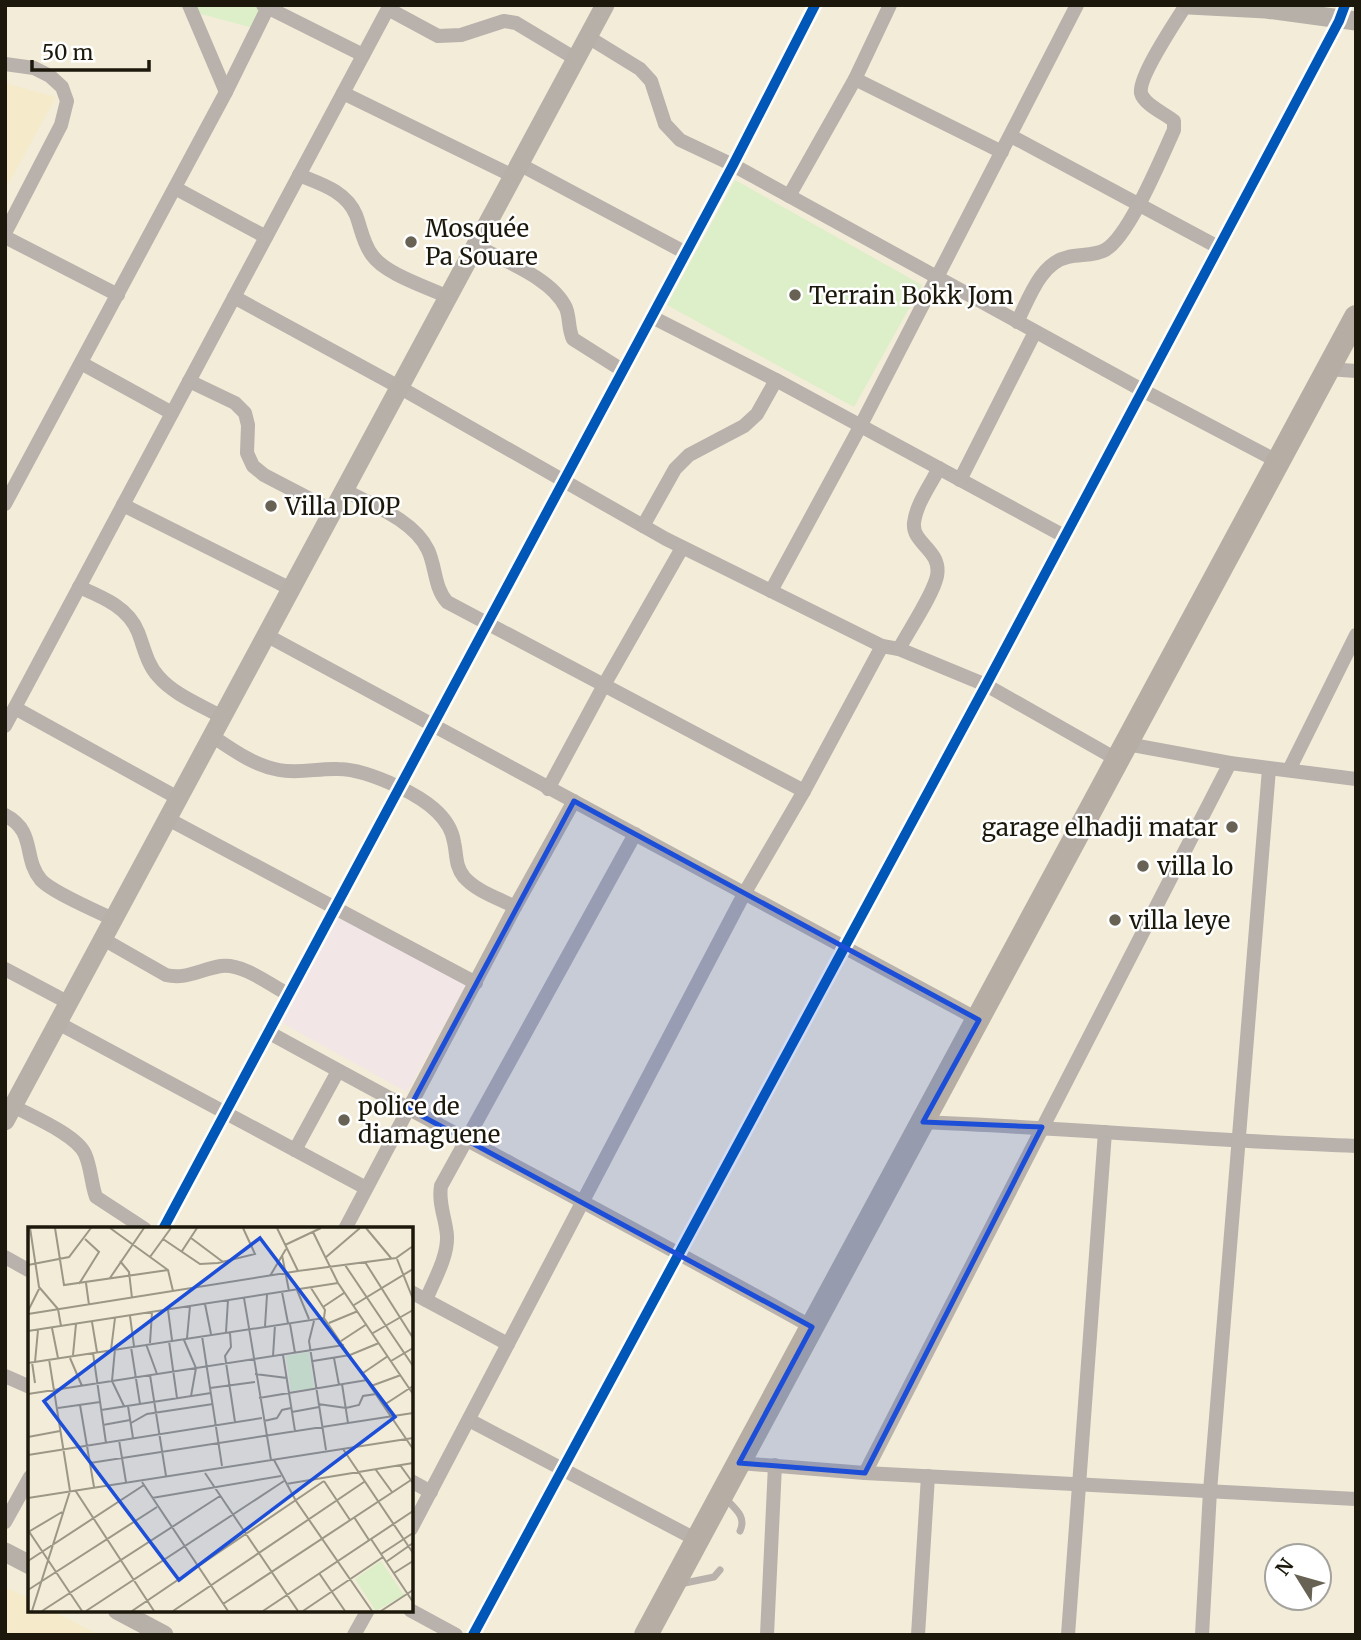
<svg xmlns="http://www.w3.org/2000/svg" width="1361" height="1640" font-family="Merriweather,serif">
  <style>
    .commercial { fill: #f3e6e7 }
    .built { fill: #f5ebca }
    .green { fill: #ddefc8 }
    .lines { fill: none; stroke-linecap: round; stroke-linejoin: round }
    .lane { stroke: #b8b1ac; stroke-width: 7 }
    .street { stroke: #b8b1ac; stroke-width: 14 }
    .secondary { stroke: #b6b0a8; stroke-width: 19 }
    .highway { stroke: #b6aea4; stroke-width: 24 }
    .cycleway-casing { stroke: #fff; stroke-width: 15 }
    .cycleway { stroke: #0057b8; stroke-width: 10 }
    .marked { fill: #1d4ed8; fill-opacity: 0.2; stroke: #1d4ed8; stroke-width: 5; stroke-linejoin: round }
    .poi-dot { fill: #676253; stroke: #fff; stroke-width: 2.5 }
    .labels { text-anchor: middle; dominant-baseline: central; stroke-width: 5; stroke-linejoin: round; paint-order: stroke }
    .poi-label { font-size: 24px; fill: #1c180b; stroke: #fff; text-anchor: start }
    .inset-road { fill: none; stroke: #9c9786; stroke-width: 2 }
    .view { fill: #1d4ed8; fill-opacity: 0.15; stroke: #1d4ed8; stroke-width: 3.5 }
    .inset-edge { fill: none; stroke: #1c180b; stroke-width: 3.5 }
  </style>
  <rect width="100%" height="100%" fill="#f2ecd8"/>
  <polygon class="commercial" points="340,915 468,982 407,1092 284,1024 282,1020"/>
  <g class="built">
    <polygon points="5,83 56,97 5,190"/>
    <polygon points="5,1587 30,1599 30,1610 51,1610 99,1635 5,1635"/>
  </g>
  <g class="green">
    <polygon points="180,5 264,5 257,29 179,8"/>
    <polygon points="735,180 922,285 854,407 667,305"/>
  </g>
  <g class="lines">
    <g class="lane">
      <path d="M724,1497c10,11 23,19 16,34"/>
      <polyline points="680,1584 714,1577 720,1570"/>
    </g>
    <g class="street">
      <polyline points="189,5 226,92"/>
      <polyline points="263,5 363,55"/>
      <polyline points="388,9 438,36 461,35 504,21 516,23 576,59"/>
      <polyline points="588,37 640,69 651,81 665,124 680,140 733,165 1142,390 1279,462"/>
      <polyline points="5,64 34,68 50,76 62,87 67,101 61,125 5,233"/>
      <polyline points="855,79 1002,152"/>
      <polyline points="343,93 513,176"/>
      <polyline points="1011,136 1218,247"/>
      <polyline points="519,164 686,253"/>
      <path d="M299,175c22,9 47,16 57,40 5,13 7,28 16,40 13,19 55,32 76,42"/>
      <polyline points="175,188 266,237"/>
      <polyline points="789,196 855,79 890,5"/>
      <polyline points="5,237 118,295"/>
      <path d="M477,246c27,15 75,32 89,62 4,10 2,21 7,31l49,31"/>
      <polyline points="234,297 399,387 666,539 882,646 899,649 986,685 1118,760"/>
      <polyline points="652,317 776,380 1064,536"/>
      <path d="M1017,322c12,-23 23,-59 51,-65 12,-3 26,-1 37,-7 24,-13 57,-94 69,-120v-9c-8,-7 -30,-16 -33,-28 -3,-16 35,-72 45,-88"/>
      <polyline points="81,363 172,413"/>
      <polyline points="1328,369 1356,371"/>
      <polyline points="189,381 235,403 245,413 248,425 247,453 253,466 264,475 333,511"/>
      <polyline points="960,480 1035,332"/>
      <path d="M344,490c28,15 70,30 84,60 8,17 6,37 19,52l357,189"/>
      <polyline points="5,504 226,92 269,5"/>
      <polyline points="123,505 291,589"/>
      <polyline points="643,526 675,469 689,455 744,426 757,414 776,380"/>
      <path d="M79,587c23,10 49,20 59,45 6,15 9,32 20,44 16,19 43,29 64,41"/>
      <polyline points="771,591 861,425 1077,5"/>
      <polyline points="266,635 979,1020"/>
      <path d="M899,649c10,-19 34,-54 38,-73 5,-26 -25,-32 -23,-53 2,-19 17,-39 25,-55"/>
      <polyline points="15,708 178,798"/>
      <polyline points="5,726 390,5"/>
      <path d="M212,736c21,14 41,29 67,34 20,4 39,-2 59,-1 19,0 44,10 61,18 23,11 51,28 55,55 3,13 1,24 10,35 12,14 34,21 51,30"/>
      <polyline points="1127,744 1230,763 1356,779"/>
      <polyline points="1289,770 1356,635"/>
      <polyline points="548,789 604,685 682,548"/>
      <path d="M5,815c32,17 17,42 36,65 11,12 55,31 72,39"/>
      <polyline points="168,819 476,983"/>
      <path d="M103,939l63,36c20,5 35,-6 55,-9 22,-3 49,19 67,28"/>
      <polyline points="5,969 69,1003"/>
      <polyline points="58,1023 366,1188"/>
      <path d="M268,1032c181,100 364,194 544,295"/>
      <path d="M13,1106c18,10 64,29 72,48 6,13 6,29 11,43l49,32"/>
      <path d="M923,1122c145,6 288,19 433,24"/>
      <polyline points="295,1150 338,1071"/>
      <polyline points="163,1229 733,165 815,5"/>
      <polyline points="345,1229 515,907 574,801"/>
      <polyline points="5,1257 30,1271"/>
      <polyline points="411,1292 508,1344"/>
      <path d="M426,1300c8,-20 22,-43 21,-64 -1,-17 -9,-32 -6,-50l194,-352"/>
      <polyline points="5,1376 30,1387"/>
      <polyline points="469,1420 697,1540"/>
      <polyline points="739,1463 865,1473 1356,1499"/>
      <polyline points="865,1473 1230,763"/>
      <polyline points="411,1481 431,1492"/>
      <polyline points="5,1522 30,1477"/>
      <polyline points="411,1529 744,894 804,791 882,646"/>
      <polyline points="410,1610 456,1635"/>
      <polyline points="354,1635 368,1610"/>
      <polyline points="473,1635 986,685 1339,21 1345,5"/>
      <polyline points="767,1635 775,1465"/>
      <polyline points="918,1635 928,1476"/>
      <polyline points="1068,1635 1105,1132"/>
      <polyline points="1202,1635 1210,1491 1269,769"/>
    </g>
    <g class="secondary">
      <polyline points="1189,5 1266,9 1356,21"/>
      <polyline points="5,1121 605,5"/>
      <polyline points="5,1552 30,1565"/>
      <polyline points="117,1610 164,1635"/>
    </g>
    <polyline class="highway" points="646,1635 1356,317"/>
    <defs>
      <g id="cycleway">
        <polyline points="163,1229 733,165 815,5"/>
        <polyline points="473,1635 986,685 1339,21 1345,5"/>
      </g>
    </defs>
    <use href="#cycleway" class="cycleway-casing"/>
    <use href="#cycleway" class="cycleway"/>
  </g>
  <path class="marked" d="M574,801l405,219 -56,102 119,5 -177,346 -126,-10 73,-136 -403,-218z"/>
  <g class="poi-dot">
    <circle cx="411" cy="242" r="7"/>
    <circle cx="795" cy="295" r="7"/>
    <circle cx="271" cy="506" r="7"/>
    <circle cx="1232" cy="827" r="7"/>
    <circle cx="1143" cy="866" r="7"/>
    <circle cx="1115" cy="920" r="7"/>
    <circle cx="344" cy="1120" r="7"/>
  </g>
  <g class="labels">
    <g class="poi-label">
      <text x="425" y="228">Mosquée<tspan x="425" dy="28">Pa Souare</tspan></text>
      <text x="809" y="295">Terrain Bokk Jom</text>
      <text x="285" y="506">Villa DIOP</text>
      <text x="1218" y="827" text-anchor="end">garage elhadji matar</text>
      <text x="1157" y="866">villa lo</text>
      <text x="1129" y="920">villa leye</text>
      <text x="358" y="1106">police de<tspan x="358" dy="28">diamaguene</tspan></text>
    </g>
  </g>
  <g transform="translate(28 1227)">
    <rect width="385" height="385" fill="#f2ecd8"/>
    <path d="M281,125l5,36 -23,3 -5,-35zM353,334l23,34 -28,16 -21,-32z" fill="#ddefc8"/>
    <path class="inset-road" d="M2,1l9,59 19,22 3,17M27,1l9,57 104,-15M82,1l58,42 5,21M249,1l21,43 98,-13 17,-12M338,1l25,30M285,5l25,51 75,111M163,11l32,24M135,12l37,25 18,-1 37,-9 -12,-26M257,18l36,-17M154,24l15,-23M254,28l7,36M122,30l21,-29M297,31l35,-30M369,32l16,40M92,34l9,11 3,26M337,35l48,76M0,38l41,-8 22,-29M317,38l68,101M242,49l16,-27M82,51l34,-50M58,56l3,22M51,57l20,-32 -14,-13M283,61l14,22 -1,8M269,63l12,29M254,65l6,31M216,71l27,162M177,77l6,30M326,78l59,-36M295,80l21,-14M140,83l4,30M0,84l11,-22M0,87l270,-43M102,89l4,30M286,94l-5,20 17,109M64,95l5,30M301,96l29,-12M262,97l5,29M237,99l2,-31M24,101l6,30M0,104l310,-48M198,105l2,-32M202,106l1,14 -6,9 10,66M345,106l40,-23M174,109l20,130M159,111l3,-32M156,113l12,28 -5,28M141,114l8,57M313,114l26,-17M122,116l2,-31M118,117l11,30M103,120l9,57M87,122l-3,32 12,25M83,123l4,-32M65,126l13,90M45,128l3,-31M255,128l12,76M245,129l2,-31M42,131l12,28M306,131l5,27M285,134l37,-6 29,-12M363,134l22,-13M4,135l3,21M7,135l3,-32M0,136l296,-45 89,131M335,146l25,-17M227,147l32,4M122,148l16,101M314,157l6,39M343,159l30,-11M182,161l45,-6M0,167l316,-49M231,171l108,-18M290,177l28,4 13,-3 4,-9 13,-2M52,178l14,82M356,178l29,-19M100,179l5,32M30,181l42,-6M73,183l110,-17M264,185l27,-5M236,194l13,-3 5,-8 9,-2M103,196l16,-9 66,-10M75,198l27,-5M0,210l32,-6M91,213l7,42M315,222l70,104M0,228l234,-37M246,233l22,41 76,110M62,236l323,-50M372,238l13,18M348,243l16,22M177,246l93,138M296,254l26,39M114,255l86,129M258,257l127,-21M47,263l79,121M0,271l385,-60M124,271l129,-22M326,290l15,23M0,303l54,81M2,304l32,-19M343,312l42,63M353,327l32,-21M0,334l116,-76M358,335l27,-19M291,346l26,38M366,346l19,-12M0,363l129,-83M195,377l188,-124M4,384l38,-120 -21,-132M14,384l178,-115M58,384l198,-130M104,384l192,-130M145,384l191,-129M235,384l150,-100M275,384l80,-54M353,384l32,-21"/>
    <path class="view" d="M232,11l135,179 -216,163 -135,-179z"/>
    <rect width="385" height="385" class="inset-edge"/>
  </g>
  <rect width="1361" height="1640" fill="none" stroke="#1c180b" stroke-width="14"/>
  <g transform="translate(1298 1577) rotate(307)"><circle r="33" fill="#ffffff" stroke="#a4a39d" stroke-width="2"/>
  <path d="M0-5L12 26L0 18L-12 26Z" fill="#676253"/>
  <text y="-10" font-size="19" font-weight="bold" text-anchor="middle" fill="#1c180b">N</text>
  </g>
  <path d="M32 60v10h117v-10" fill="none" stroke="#1c180b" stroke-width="3.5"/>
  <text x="42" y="60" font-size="21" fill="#1c180b" stroke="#ffffff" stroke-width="5" paint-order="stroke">50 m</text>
</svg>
